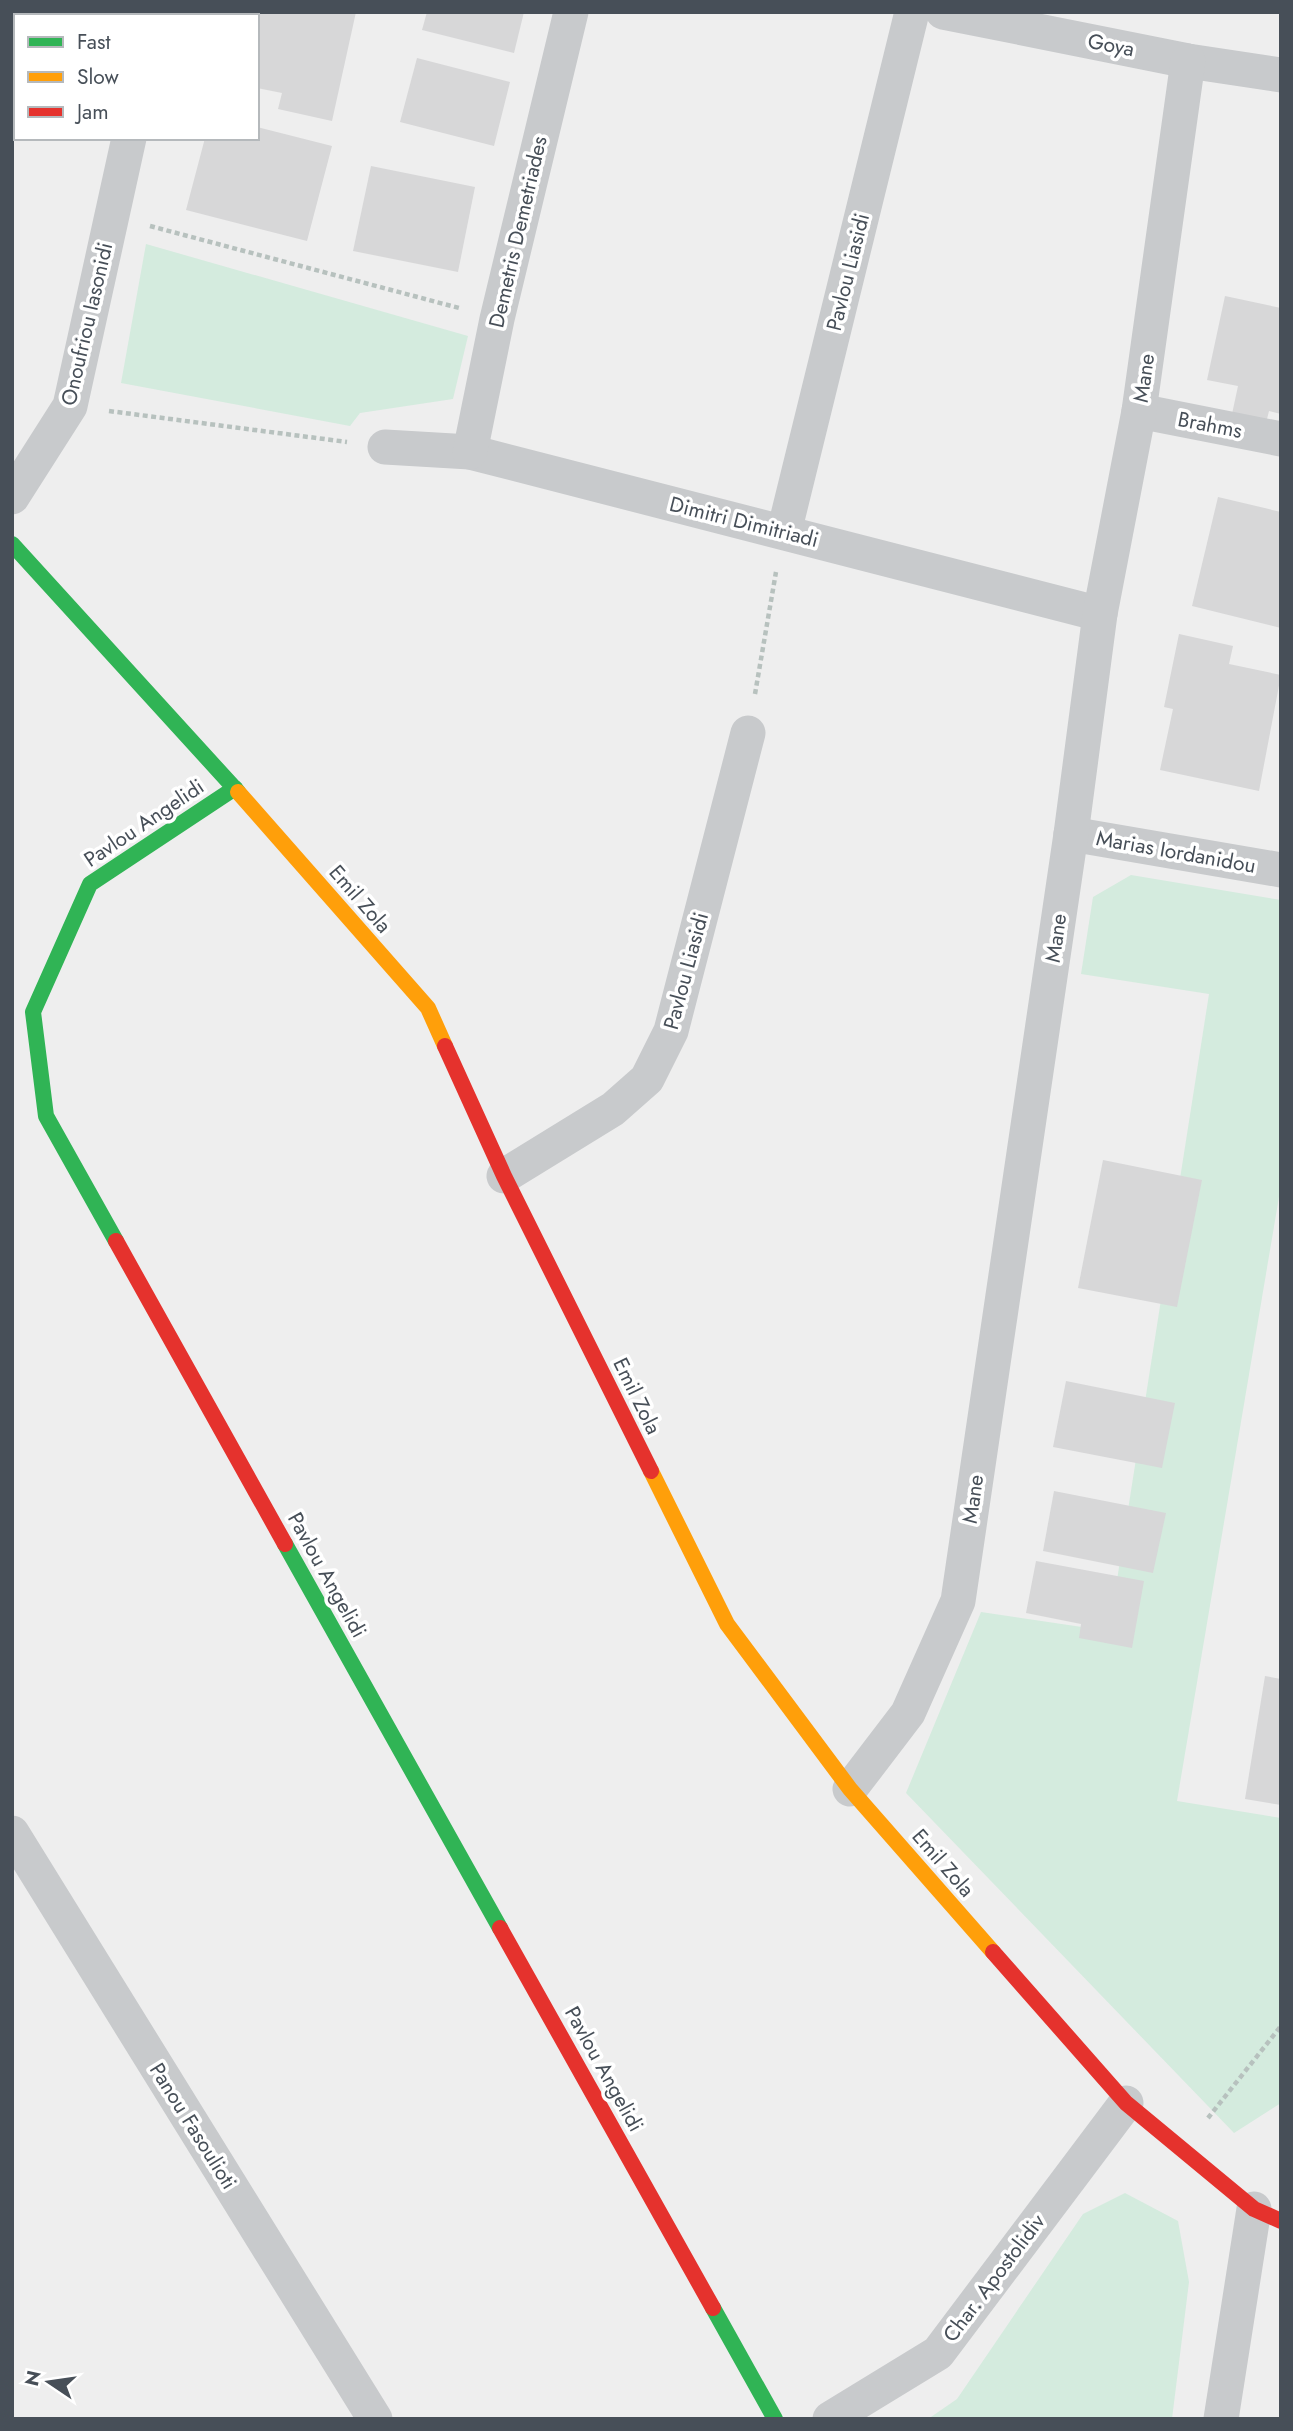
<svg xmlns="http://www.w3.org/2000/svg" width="1293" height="2431" font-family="Jost,sans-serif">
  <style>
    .green { fill: #d4ebde }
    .building { fill: #d7d7d8 }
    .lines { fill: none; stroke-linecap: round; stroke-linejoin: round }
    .path { stroke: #b7c1be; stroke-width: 4.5; stroke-dasharray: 5 3.5; stroke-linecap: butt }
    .street { stroke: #c8cacc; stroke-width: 35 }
    .fast { stroke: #30b455; stroke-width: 16 }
    .slow { stroke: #ff9f0a; stroke-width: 16 }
    .jam { stroke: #e5322d; stroke-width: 16 }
    .labels { text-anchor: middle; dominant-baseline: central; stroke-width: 7; stroke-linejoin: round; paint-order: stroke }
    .street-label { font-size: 21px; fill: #474f58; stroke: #fff }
  </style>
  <rect width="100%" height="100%" fill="#eee"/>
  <g class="green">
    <polygon points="146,244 468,336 453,399 360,413 350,426 121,383"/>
    <polygon points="1131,875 1281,900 1281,1185 1177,1801 1281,1818 1281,2103 1234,2133 906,1793 981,1612 1109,1631 1209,994 1081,974 1093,897"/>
    <polygon points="1125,2193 1178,2221 1189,2282 1172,2419 928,2419 957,2399 1083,2214"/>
  </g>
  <g class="building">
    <polygon points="239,12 356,12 332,121 278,109 282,93 257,88 257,16 239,16"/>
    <polygon points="427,12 524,12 514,53 422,30"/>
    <polygon points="417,58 510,82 494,146 400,122"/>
    <polygon points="257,127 332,146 307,241 186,210 205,138 257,138"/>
    <polygon points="371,166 475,187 458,272 353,251"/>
    <polygon points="1225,296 1281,308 1281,414 1269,411 1266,423 1232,414 1238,386 1207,380"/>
    <polygon points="1218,497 1281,512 1281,628 1192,606"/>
    <polygon points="1179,634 1233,646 1229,664 1281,675 1259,791 1160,770 1173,709 1164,707"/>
    <polygon points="1103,1160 1202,1180 1177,1307 1078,1288"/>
    <polygon points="1066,1381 1175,1403 1162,1468 1053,1447"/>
    <polygon points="1054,1491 1166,1513 1153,1573 1043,1551"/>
    <polygon points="1036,1561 1144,1581 1132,1648 1079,1638 1081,1624 1026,1613"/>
    <polygon points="1265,1676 1281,1679 1281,1805 1245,1799"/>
  </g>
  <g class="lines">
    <g class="path">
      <polyline points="150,226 459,308"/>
      <polyline points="109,411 347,442"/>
      <polyline points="755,694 776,572"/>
      <polyline points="1208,2118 1281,2026"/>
    </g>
    <g class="street">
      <polyline points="943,12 1188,61 1281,75"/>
      <polyline points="156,16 157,12"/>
      <polyline points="1139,411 1281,439"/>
      <polyline points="385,447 470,452 1100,614"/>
      <polyline points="470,452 497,319 571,12"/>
      <polyline points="12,497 70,406 129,138"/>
      <polyline points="784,532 912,12"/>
      <polyline points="1071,834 1281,870"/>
      <polyline points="504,1176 613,1109 647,1079 671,1031 748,733"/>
      <polyline points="850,1789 908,1713 958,1601 1071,834 1100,614 1139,411 1188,61"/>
      <polyline points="12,1833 375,2419"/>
      <polyline points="830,2419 938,2353 1126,2103"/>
      <polyline points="1221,2419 1254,2209"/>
    </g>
    <g class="fast">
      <polyline points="12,544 238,792"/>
      <polyline points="116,1241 46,1116 33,1012 90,884 235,788"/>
      <polyline points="285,1544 500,1928"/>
      <polyline points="713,2308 775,2419"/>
    </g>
    <g class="slow">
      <polyline points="238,792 428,1008 445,1046"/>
      <polyline points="651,1471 727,1624 850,1789 993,1952"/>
    </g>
    <g class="jam">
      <polyline points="445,1046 504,1176 651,1471"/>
      <polyline points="116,1241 285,1544"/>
      <polyline points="500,1928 713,2308"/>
      <polyline points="993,1952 1126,2103 1254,2209 1281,2221"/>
    </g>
  </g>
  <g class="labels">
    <g class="street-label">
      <text transform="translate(1111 45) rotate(11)">Goya</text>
      <text transform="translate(518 232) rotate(-77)">Demetris Demetriades</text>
      <text transform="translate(848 272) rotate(-76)">Pavlou Liasidi</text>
      <text transform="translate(87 324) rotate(-77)">Onoufriou Iasonidi</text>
      <text transform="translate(1144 378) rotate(-82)">Mane</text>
      <text transform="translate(1210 425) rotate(11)">Brahms</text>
      <text transform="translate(744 522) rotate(14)">Dimitri Dimitriadi</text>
      <text transform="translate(144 823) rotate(-34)">Pavlou Angelidi</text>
      <text transform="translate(1176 852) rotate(10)">Marias Iordanidou</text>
      <text transform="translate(360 899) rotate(49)">Emil Zola</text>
      <text transform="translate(1056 938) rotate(-82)">Mane</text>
      <text transform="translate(686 971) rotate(-75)">Pavlou Liasidi</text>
      <text transform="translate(637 1396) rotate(64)">Emil Zola</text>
      <text transform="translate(973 1499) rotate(-82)">Mane</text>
      <text transform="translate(327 1575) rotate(61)">Pavlou Angelidi</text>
      <text transform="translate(943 1863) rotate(49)">Emil Zola</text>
      <text transform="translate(604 2069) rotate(61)">Pavlou Angelidi</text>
      <text transform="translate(193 2126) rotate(58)">Panou Fasoulioti</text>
      <text transform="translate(994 2278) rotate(-53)">Char. Apostolidiv</text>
    </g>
  </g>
  <rect width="1293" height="2431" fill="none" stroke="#474f58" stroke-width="28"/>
  <rect x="14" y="14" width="245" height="126" fill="#ffffff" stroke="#b5b9bc" stroke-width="2"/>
  <rect x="28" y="37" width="35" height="10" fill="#30b455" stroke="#b5b9bc" stroke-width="2"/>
  <text x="77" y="49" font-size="21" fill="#474f58">Fast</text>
  <rect x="28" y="72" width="35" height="10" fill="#ff9f0a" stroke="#b5b9bc" stroke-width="2"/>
  <text x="77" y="84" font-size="21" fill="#474f58">Slow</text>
  <rect x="28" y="107" width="35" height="10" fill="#e5322d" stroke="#b5b9bc" stroke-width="2"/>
  <text x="77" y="119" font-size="21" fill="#474f58">Jam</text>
  <g transform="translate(49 2382) rotate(283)" stroke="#ffffff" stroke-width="5" paint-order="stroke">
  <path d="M0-5L12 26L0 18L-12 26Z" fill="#474f58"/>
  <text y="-10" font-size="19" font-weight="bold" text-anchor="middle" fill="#474f58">N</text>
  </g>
</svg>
